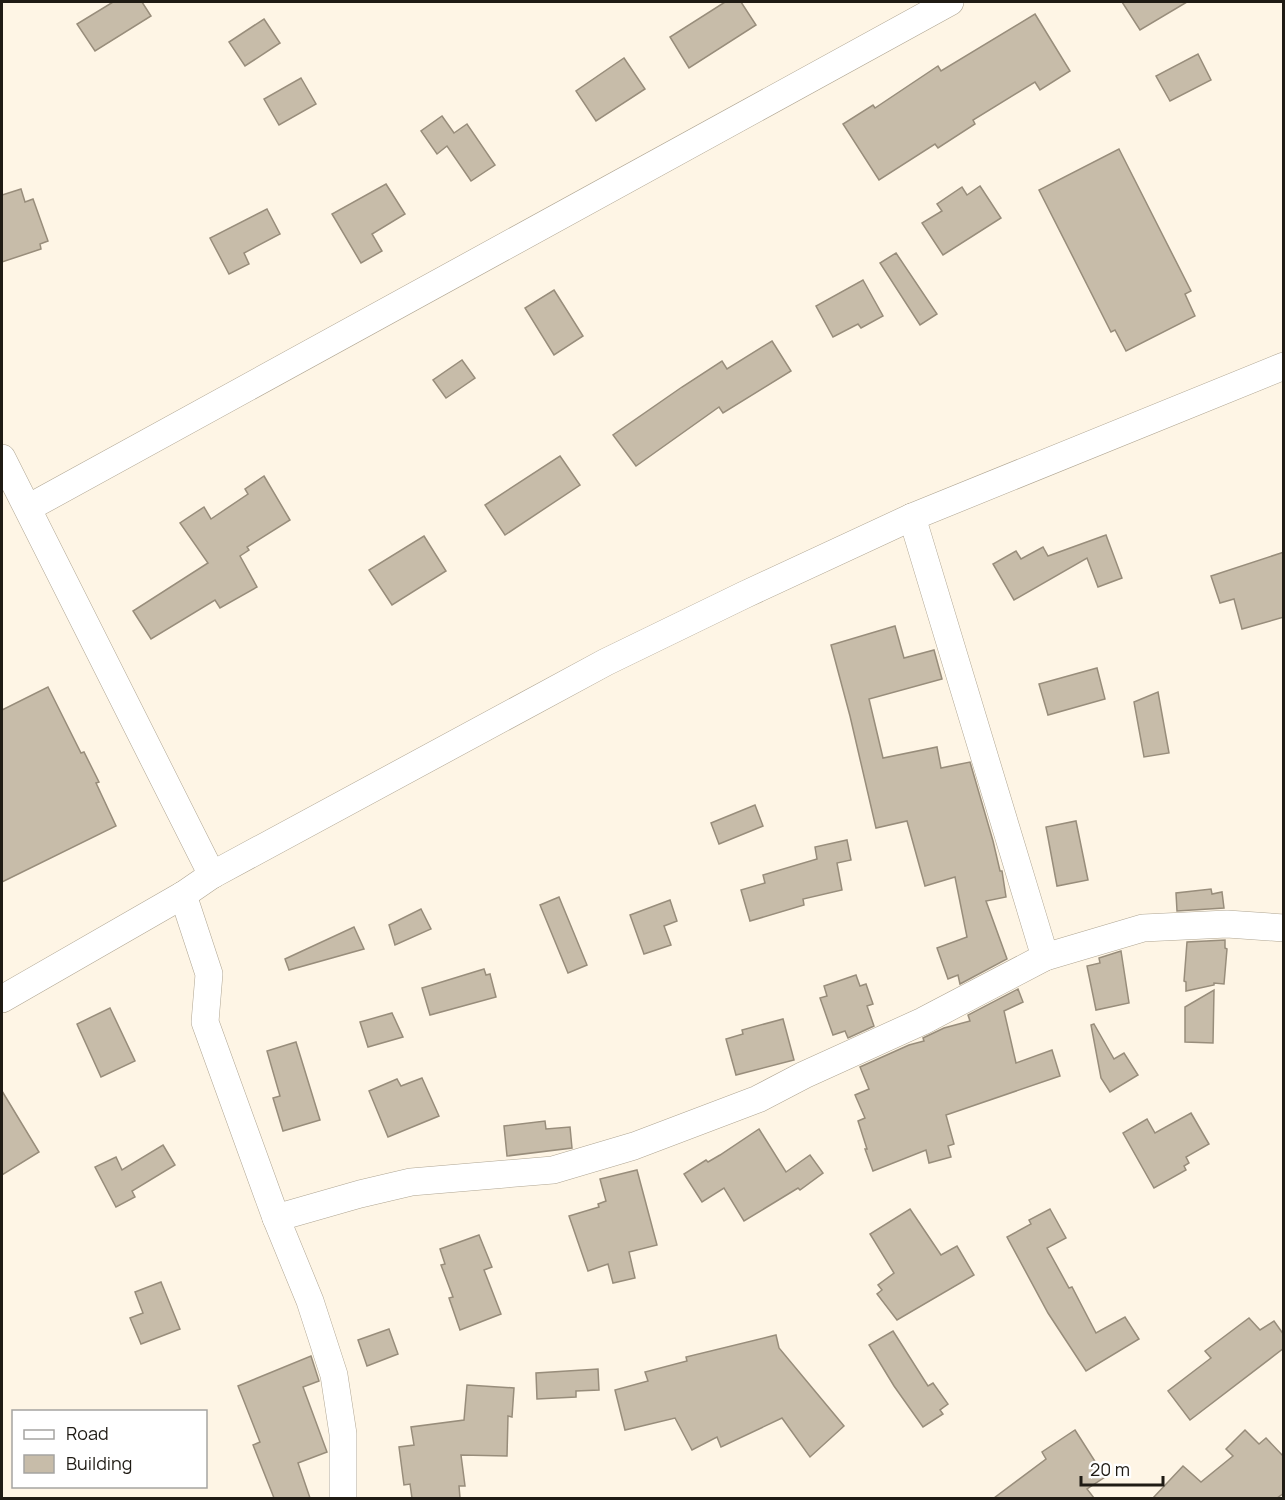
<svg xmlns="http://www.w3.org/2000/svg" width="1285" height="1500" font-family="Manrope,sans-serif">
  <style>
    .building { fill: #c7bca9; stroke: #988d7b; stroke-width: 1.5 }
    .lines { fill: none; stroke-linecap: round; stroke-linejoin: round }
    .street-casing { stroke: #afa592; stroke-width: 28 }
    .street { stroke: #fff; stroke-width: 27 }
  </style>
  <rect width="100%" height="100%" fill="#fef5e5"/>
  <g class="building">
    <polygon points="113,2 142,2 151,16 95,51 77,24"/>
    <polygon points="725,2 741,2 756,25 689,68 670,37"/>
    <polygon points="1122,2 1187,2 1140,30"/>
    <polygon points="1035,14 1070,71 1040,90 1035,82 973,120 975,124 938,148 935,144 879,180 843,124 873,105 875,108 938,66 941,71"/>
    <polygon points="264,19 280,43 245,66 229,42"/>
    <polygon points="1198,54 1211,80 1170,101 1156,76"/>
    <polygon points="624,58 645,89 596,121 576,91"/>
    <polygon points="301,78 316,104 279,125 264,99"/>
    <polygon points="442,116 454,133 467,124 495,165 471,181 447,146 437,154 421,131"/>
    <polygon points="1119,149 1191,291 1185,294 1195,316 1126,351 1115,330 1111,332 1039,190"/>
    <polygon points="386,184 405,214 372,234 382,251 361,263 332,214"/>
    <polygon points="980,186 1001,218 943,255 922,223 942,211 937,204 962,187 967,195"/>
    <polygon points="21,189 25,202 33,199 48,241 40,244 41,249 2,262 2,195"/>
    <polygon points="267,209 280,234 244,253 249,264 229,274 210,238"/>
    <polygon points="896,253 937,314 920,325 880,263"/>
    <polygon points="863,280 883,316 861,328 858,324 833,337 816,306"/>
    <polygon points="554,290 583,336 554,355 525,308"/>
    <polygon points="772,341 791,371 723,413 719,407 636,466 613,435 682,387 722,361 727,369"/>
    <polygon points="462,360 475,378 446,398 433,380"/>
    <polygon points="560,456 580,485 505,535 485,505"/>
    <polygon points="264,476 290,520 247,547 249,550 240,556 257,587 220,608 215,600 151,639 133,611 208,563 180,523 204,507 211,519 248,494 245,489"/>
    <polygon points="1106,535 1122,578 1098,587 1087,558 1014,600 993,564 1016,551 1021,559 1043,547 1048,556"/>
    <polygon points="424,536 446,571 392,605 369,570"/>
    <polygon points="1284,552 1284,617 1242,629 1234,599 1220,603 1211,576"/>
    <polygon points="895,626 904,658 934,650 942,679 869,699 883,758 937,747 941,768 970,762 993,841 1000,871 1002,871 1006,897 986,901 1007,959 960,984 958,975 948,979 937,948 967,937 955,877 925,886 907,821 876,828 850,716 831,645"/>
    <polygon points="1097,668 1105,699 1048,715 1039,684"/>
    <polygon points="48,687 81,753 84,752 99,782 96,783 116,826 2,882 2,710"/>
    <polygon points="1158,692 1169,753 1144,757 1134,702"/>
    <polygon points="755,805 763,826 719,844 711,823"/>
    <polygon points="1076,821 1088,880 1057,886 1046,827"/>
    <polygon points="847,840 851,860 837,863 842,890 803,899 804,905 750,921 741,890 765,883 763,875 817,859 815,847"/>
    <polygon points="1211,889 1212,894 1222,892 1224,908 1177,911 1176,893"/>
    <polygon points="559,897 587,965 568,973 540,905"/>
    <polygon points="670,900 677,921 664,926 671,945 644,954 630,915"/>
    <polygon points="421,909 431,929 395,945 389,925"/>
    <polygon points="354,927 364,949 289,970 285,959"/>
    <polygon points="1225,940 1225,948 1227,949 1224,984 1214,983 1214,985 1186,991 1186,982 1184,981 1187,942"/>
    <polygon points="1121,951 1129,1003 1096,1010 1087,966 1100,963 1099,958"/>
    <polygon points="484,969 486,975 490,974 496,997 430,1015 422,988"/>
    <polygon points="856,975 860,986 866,984 873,1004 867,1006 874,1026 848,1038 845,1031 833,1035 820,998 827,996 824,986"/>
    <polygon points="1018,989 1023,1002 1004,1011 1016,1063 1052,1050 1060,1076 946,1115 954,1144 948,1146 951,1157 929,1163 926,1150 873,1171 865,1149 867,1149 858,1121 865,1118 855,1095 869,1089 860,1067 909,1045 924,1041 923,1038 944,1028 970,1021 968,1015"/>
    <polygon points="1214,990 1213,1043 1185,1042 1185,1007"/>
    <polygon points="110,1008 135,1061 101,1077 77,1024"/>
    <polygon points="392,1013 403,1037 368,1047 360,1022"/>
    <polygon points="783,1019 794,1060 736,1075 726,1039 743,1034 742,1030"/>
    <polygon points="1094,1024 1114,1059 1124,1053 1138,1075 1110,1092 1101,1078 1091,1025"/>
    <polygon points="296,1042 320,1120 283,1131 273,1098 280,1096 267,1051"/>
    <polygon points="422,1078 439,1116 388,1137 369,1091 397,1079 401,1086"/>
    <polygon points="2,1091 39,1152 2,1175"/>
    <polygon points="1191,1113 1209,1144 1186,1157 1189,1163 1184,1166 1186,1170 1154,1188 1123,1133 1147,1119 1155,1133"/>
    <polygon points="545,1121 546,1129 570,1127 572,1148 507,1156 504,1126"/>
    <polygon points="759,1129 786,1172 810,1155 823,1173 800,1190 798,1188 744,1221 724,1188 702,1202 684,1174 706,1160 708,1162 720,1155"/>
    <polygon points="163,1145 175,1165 132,1191 135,1197 116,1207 95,1167 116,1157 122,1170"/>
    <polygon points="637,1170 657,1245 629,1252 635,1278 613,1283 608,1264 588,1271 569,1216 599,1207 598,1204 606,1201 600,1179"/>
    <polygon points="910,1209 941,1255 957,1246 974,1275 897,1320 877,1294 882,1290 878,1285 894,1273 870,1234"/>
    <polygon points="1050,1209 1066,1238 1047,1248 1069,1288 1072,1287 1096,1333 1125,1317 1139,1339 1086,1371 1048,1313 1007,1237 1031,1224 1029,1220"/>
    <polygon points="479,1235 492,1267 484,1270 501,1314 460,1330 449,1298 453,1297 441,1265 445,1264 440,1249"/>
    <polygon points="161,1282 180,1329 141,1344 130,1318 143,1313 135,1292"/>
    <polygon points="1249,1318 1260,1330 1274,1321 1284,1335 1284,1348 1190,1420 1168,1391 1211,1358 1205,1351"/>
    <polygon points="389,1329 398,1354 367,1366 358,1340"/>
    <polygon points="893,1331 928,1386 933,1383 948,1404 940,1410 943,1414 923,1427 894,1386 869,1345"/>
    <polygon points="776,1335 779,1348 844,1426 810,1457 782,1418 721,1447 717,1437 692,1450 675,1418 625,1430 615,1390 648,1381 645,1372 687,1361 686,1357"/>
    <polygon points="311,1356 319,1381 303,1387 327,1452 298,1463 310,1498 274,1498 253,1445 260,1442 238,1386"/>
    <polygon points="598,1369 599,1390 576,1391 576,1397 537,1399 536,1373"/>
    <polygon points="467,1385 514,1388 512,1417 508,1416 507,1456 461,1455 465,1486 459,1486 460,1498 412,1498 410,1484 404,1485 399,1447 414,1445 411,1427 464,1420"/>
    <polygon points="1075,1430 1105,1477 1087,1489 1094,1498 994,1498 1046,1459 1042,1452"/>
    <polygon points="1245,1430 1259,1444 1266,1438 1284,1457 1284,1493 1277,1498 1153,1498 1183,1466 1201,1482 1233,1456 1226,1449"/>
  </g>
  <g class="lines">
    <defs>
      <g id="street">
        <polyline points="2,458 212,875"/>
        <polyline points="28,508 950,2"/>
        <polyline points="912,517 1045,957"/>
        <polyline points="183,895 209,974 205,1022 276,1218 310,1301 334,1375 343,1434 343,1498"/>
        <polyline points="2,999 183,895 212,875 606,662 744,595 912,517 1284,366"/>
        <polyline points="276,1218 360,1194 411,1182 553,1170 634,1146 758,1099 804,1075 923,1021 1045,957 1143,928 1227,924 1284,928"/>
      </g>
    </defs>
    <use href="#street" class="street-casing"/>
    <use href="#street" class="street"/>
  </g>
  <rect width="1285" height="1500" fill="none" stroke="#1f1b14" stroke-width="6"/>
  <rect x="12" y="1410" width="195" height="78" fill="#ffffff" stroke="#a5a4a1" stroke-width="1.5"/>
  <rect x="24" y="1430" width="30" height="9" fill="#ffffff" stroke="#a5a4a1" stroke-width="1.5"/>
  <text x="66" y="1440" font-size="18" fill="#1f1b14">Road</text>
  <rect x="24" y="1455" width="30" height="18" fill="#c7bca9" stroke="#a5a4a1" stroke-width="1.5"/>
  <text x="66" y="1470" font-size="18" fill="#1f1b14">Building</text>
  <path d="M1081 1476v9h82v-9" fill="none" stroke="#1f1b14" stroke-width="3"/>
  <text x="1090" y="1476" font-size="18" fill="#1f1b14" stroke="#ffffff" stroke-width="4.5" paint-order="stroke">20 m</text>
</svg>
